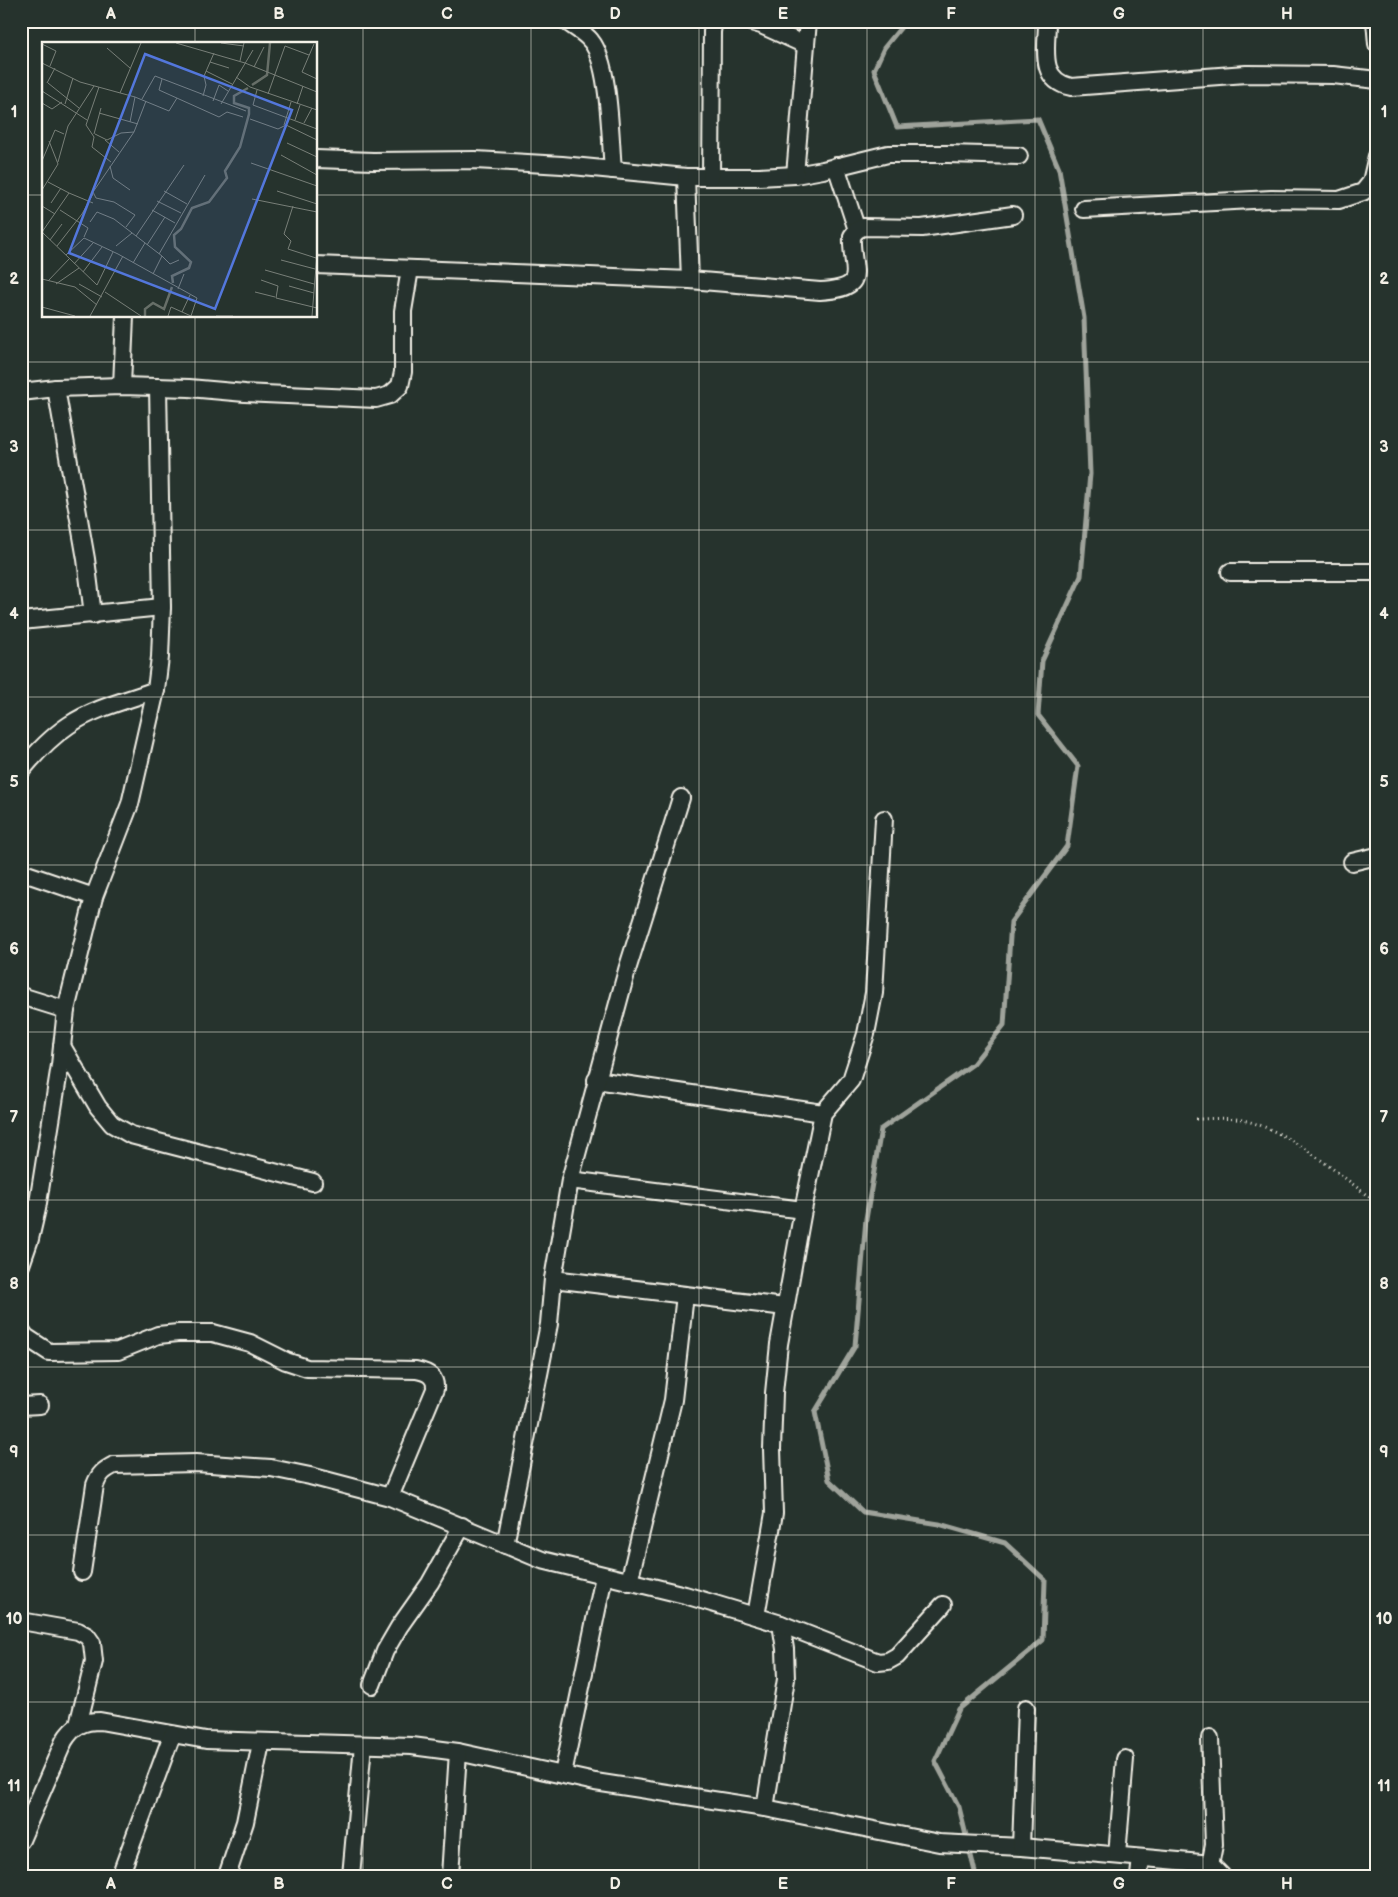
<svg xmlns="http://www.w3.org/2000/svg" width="1398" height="1897" font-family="'Balsamiq Sans',sans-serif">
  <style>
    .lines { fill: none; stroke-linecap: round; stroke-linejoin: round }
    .stream { stroke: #9fa39b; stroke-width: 5 }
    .minor-casing { stroke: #f4f1e8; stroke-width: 20 }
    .path { stroke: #f4f1e8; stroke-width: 3; stroke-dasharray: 1 4; stroke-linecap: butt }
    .minor { stroke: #26332d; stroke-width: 16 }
    .grid { fill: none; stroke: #f4f1e8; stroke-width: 1; stroke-opacity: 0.55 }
    .inset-river { fill: none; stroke: #676f68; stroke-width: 2.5 }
    .inset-road { fill: none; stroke: #787f78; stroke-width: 1 }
    .view { fill: #5377dc; fill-opacity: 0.15; stroke: #5377dc; stroke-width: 2.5 }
    .inset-edge { fill: none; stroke: #f4f1e8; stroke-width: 2.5 }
    .neatline { fill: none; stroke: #f4f1e8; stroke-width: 2 }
    .grid-label { font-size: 16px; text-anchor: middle; font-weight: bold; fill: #f4f1e8 }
  </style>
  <rect width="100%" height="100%" fill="#26332d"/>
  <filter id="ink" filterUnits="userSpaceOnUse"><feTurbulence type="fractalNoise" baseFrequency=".02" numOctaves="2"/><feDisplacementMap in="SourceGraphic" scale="10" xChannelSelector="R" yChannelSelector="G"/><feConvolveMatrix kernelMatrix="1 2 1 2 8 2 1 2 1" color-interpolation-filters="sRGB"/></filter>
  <g filter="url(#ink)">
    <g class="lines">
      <polyline class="stream" points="906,21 884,48 874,70 897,127 1038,119 1059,169 1084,318 1090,474 1081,576 1042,661 1038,715 1078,766 1067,846 1011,922 1004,1025 973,1064 881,1129 866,1219 855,1346 815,1412 829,1480 863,1512 939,1524 1005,1543 1045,1580 1043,1640 959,1709 935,1761 959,1807 976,1876"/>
      <defs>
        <g id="minor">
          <path d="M566,21c8,7 18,11 25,20 19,23 19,97 22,129"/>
          <polyline points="748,21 761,25 805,45"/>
          <path d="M1047,21c0,27 -9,59 24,66l175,-13 87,1 44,5"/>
          <polyline points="1375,21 1377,44"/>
          <polyline points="316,159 373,161 475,160 562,165 686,177 759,177 795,175 823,170 888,154 948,154 1019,156"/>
          <polyline points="836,166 857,230"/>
          <polyline points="795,175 808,21"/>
          <polyline points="686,177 690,280"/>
          <polyline points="711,177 712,32 713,25 717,21"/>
          <polyline points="1084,209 1271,199 1339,200 1363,192 1371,182 1377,156"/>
          <path d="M316,265l374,15 130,11c52,-3 30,-21 32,-55l5,-6 6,-3 59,1 91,-13"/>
          <polyline points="122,386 125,316"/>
          <polyline points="56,388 86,559 93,615"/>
          <polyline points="21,392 56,388 122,386 189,388 245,393 376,399 390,395 400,386 403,372 403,311 410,269"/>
          <polyline points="1230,572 1377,572"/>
          <polyline points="21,621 162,607"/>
          <path d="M21,771c14,-17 30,-34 48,-46 25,-17 59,-25 87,-35"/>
          <polyline points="1352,862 1377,856"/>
          <polyline points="21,872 94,897"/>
          <polyline points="21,996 66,1010"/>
          <polyline points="62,1046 98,1107 112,1124 131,1135 313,1182"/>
          <polyline points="596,1080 823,1113"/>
          <polyline points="570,1180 803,1210"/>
          <polyline points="21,1265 30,1239 37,1209 60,1065 66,1010 94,897 130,804 156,690 160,657 162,607 158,387"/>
          <polyline points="553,1279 785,1307"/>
          <path d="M21,1330l5,7 23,15 69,-1 40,-16 20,-2h35l37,10 36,18 21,7 109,2c11,2 20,6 19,19l-45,108"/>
          <polyline points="21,1406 40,1405"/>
          <polyline points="505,1545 549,1324 553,1279 570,1180 627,970 681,798"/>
          <path d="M82,1572l13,-87c4,-11 9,-15 19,-20l82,-2 75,5 39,8 80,21 152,63 143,35 96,29 4,25 1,30 -21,129"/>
          <polyline points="629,1582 673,1400 685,1295"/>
          <polyline points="756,1616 774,1513 772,1449 774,1393 779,1344 803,1210 823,1113 851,1080 866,1034 874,993 884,819"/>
          <polyline points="21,1621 78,1631 87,1636 92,1643 94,1661 78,1725"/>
          <polyline points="781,1624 878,1662 888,1661 897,1656 943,1605"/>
          <polyline points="372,1685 385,1651 399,1627 430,1583 462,1526"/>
          <polyline points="1210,1738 1214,1845 1210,1865 1212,1866"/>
          <polyline points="563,1774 604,1576"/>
          <path d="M21,1840l43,-99c9,-15 19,-20 36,-20l106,19 206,6 46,6 137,30 170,26 174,35 82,4 180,16 11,3 10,10"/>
          <polyline points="1021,1847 1026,1708"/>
          <polyline points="1117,1855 1125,1759"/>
          <polyline points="120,1876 172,1735"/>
          <polyline points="227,1876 245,1822 261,1743"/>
          <polyline points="351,1876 363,1745"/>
          <polyline points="450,1876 458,1752"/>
          <polyline points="1139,1876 1141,1858"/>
        </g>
      </defs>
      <use href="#minor" class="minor-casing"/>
      <path class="path" d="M1196,1119c15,0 32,-2 46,1 46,9 98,55 135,83"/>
      <use href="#minor" class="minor"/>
    </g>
  </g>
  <path class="grid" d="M195,21v23M363,21v1855M531,21v1855M699,21v1855M867,21v1855M1035,21v1855M1203,21v1855M21,195h23M316,195h1061M195,316v1560M21,362h1356M21,530h1356M21,697h1356M21,865h1356M21,1032h1356M21,1200h1356M21,1367h1356M21,1535h1356M21,1702h1356"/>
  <g transform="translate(42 42)">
    <rect width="275" height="275" fill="#26332d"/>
    <path class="inset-river" d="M210,43l15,-10 3,-32M131,241l-1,-7 17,-8 2,-6 -16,-15 -1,-12 7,-6 11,-21 17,-6 18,-24 -2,-7 15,-24 9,-33v-6l-15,-5v-7l14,-8M103,274v-7l8,-6 11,6 8,-22"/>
    <path class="inset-road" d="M134,1l69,20 72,29M179,1l23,3M0,2l14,7 -6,15M272,2l-12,28 15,7M65,6l23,20M198,19l4,-18M168,20l19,6M0,21l38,19 55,15 34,14 8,-13M212,25l10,-20M164,29l26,13M194,35l14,10 67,23M120,37l-3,11 60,27 8,-5 16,5M5,41l8,-15M6,41l31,25M57,45l-13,38 8,12 -2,10 19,15M215,48l-4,15 64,24M0,49l45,29M78,51l21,-50M226,52l17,-48 24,9M161,54l3,-11 -2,-9 10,-23M100,57l13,-23 91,35M171,59l6,-16 9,6M0,61l10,6 10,-7M23,62l8,-26M179,62l32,-54M255,62l6,-18M57,71l39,11M208,77l28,10 8,-4 31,15M253,78l5,-15M88,80l5,-25M262,81l8,-15M242,83l7,-23M52,92l7,-26M53,92l12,6 14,-7 13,-1M63,98l14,12M245,101l30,14M239,113l36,20M0,119l13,-31 9,4M16,120l10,-36 26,-40M209,121l66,23M68,124l3,12 17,12M0,148l16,-26 -9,-23M122,149l23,13M235,149l40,13M27,151l24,10M210,157l65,13M115,159l24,12M9,161l10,-15M0,164l13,8M251,164l-9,28 7,7 -3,8 28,9M18,168l28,18 -4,9M110,168l23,13M48,180l7,-10 17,7 48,37 -9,18M84,185l9,-12 -21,-13 -18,-4 -3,-6 41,-60 12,-31M0,190l55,53 16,-33M0,190l27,-39 -21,-11M94,194l48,-71M8,198l12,-16M105,203l18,-28M15,204l25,-32 11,-20M74,204l16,-13M117,212l46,-79M24,213l18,-17 34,16 79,44 -6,18M120,214l8,8 9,-4M239,218l34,9M91,221l12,-20M32,222l19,-21M223,228l49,14M41,230l19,-25M0,237l33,8 22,18M219,238l17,6 -2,12 41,10M6,239l21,-22M14,242l23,-16M37,242l23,13M247,244l25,7M136,247l6,-15M63,250l36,24M213,250l20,5M0,265l33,9M140,270l8,-17M48,274l33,-60M126,274l3,-9 20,9M174,274h17M270,274l5,-62"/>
    <path class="view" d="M103,12l147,56 -77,199 -146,-56z"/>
    <rect width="275" height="275" class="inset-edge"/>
  </g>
  <rect width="1398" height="1897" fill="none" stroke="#26332d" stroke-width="55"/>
  <rect x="28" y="28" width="1342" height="1842" class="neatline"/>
  <g class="grid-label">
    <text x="111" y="19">A</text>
    <text x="279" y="19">B</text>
    <text x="447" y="19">C</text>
    <text x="615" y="19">D</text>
    <text x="783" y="19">E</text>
    <text x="951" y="19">F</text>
    <text x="1119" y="19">G</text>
    <text x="1287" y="19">H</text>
    <text x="14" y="117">1</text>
    <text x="1384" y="117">1</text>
    <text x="14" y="284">2</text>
    <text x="1384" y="284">2</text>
    <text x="14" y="452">3</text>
    <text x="1384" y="452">3</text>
    <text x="14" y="619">4</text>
    <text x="1384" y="619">4</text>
    <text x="14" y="787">5</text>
    <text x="1384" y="787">5</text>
    <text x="14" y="954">6</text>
    <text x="1384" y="954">6</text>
    <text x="14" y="1122">7</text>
    <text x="1384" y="1122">7</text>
    <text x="14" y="1289">8</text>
    <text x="1384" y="1289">8</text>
    <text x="14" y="1457">9</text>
    <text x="1384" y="1457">9</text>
    <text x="14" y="1624">10</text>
    <text x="1384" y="1624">10</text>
    <text x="14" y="1791">11</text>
    <text x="1384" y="1791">11</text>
    <text x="111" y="1889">A</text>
    <text x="279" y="1889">B</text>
    <text x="447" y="1889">C</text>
    <text x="615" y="1889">D</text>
    <text x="783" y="1889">E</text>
    <text x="951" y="1889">F</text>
    <text x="1119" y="1889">G</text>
    <text x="1287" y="1889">H</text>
  </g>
</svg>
